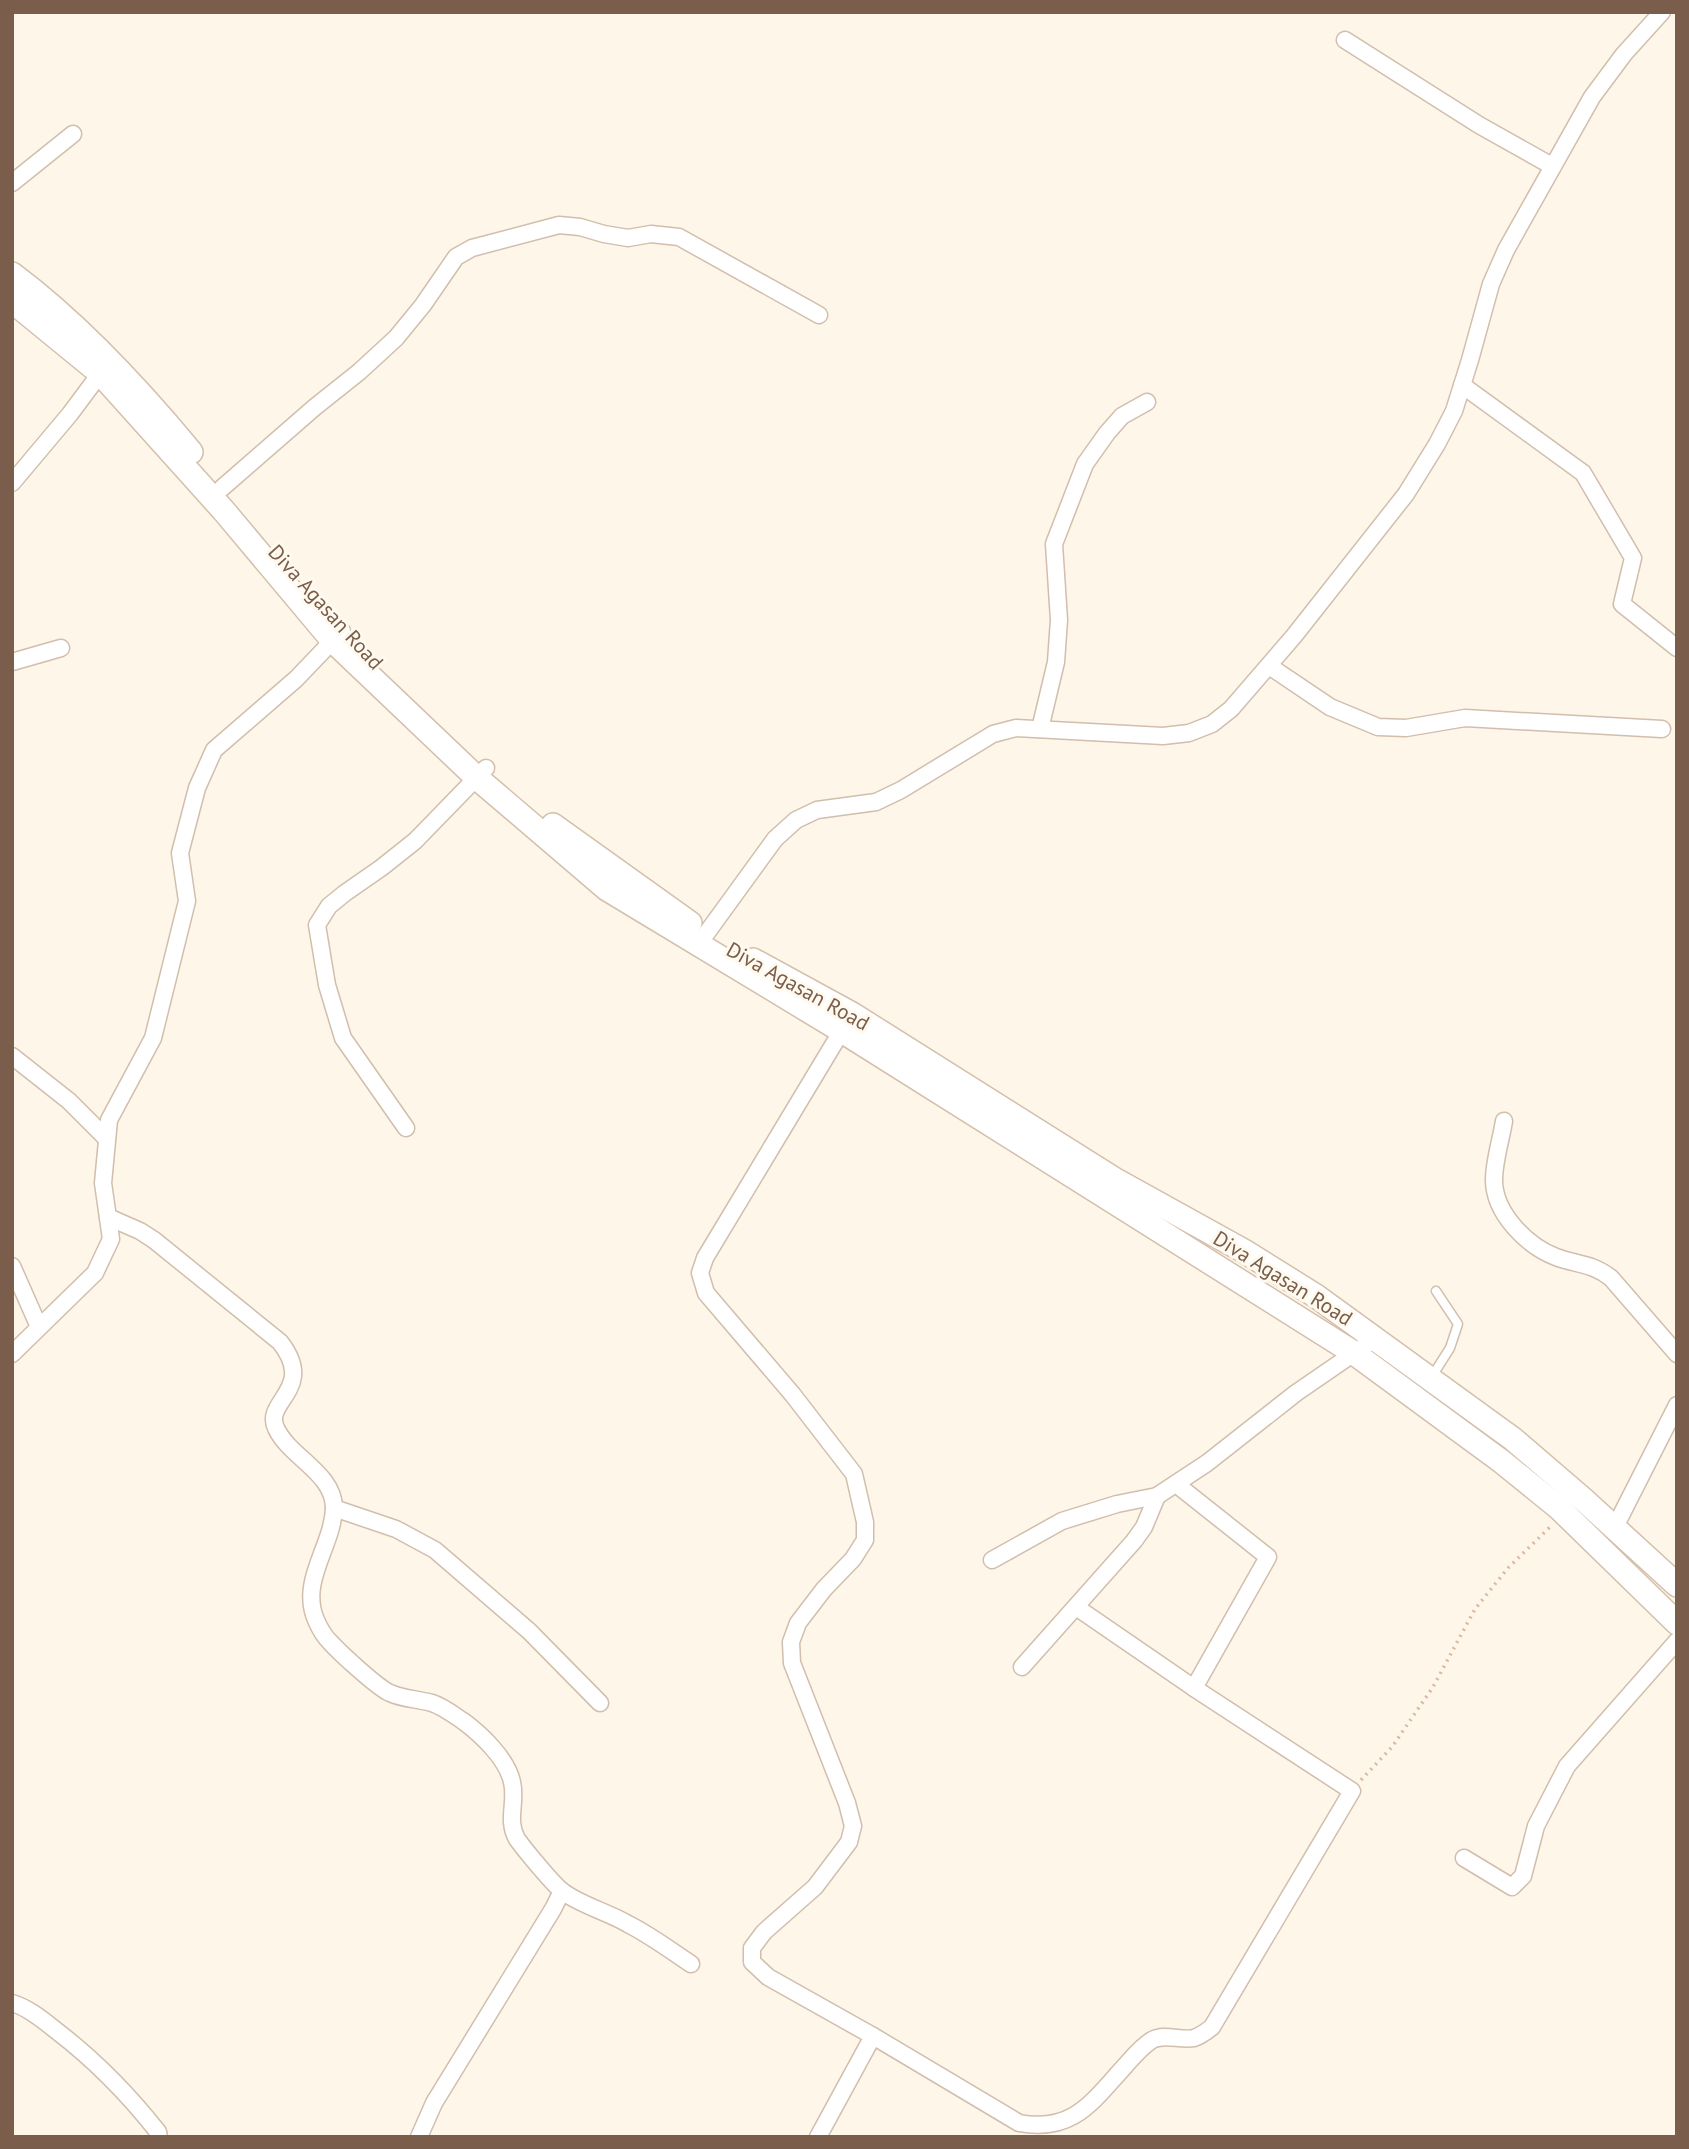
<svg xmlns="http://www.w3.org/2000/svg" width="1689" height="2149" font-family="'PT Sans',sans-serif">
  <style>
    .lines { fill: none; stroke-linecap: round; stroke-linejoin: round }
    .lane-casing { stroke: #d1bead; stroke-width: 11 }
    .street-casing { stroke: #d1bead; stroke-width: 19 }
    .secondary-casing { stroke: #d4bfab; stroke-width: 26 }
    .path { stroke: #dab9a1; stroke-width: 3.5; stroke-dasharray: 2 5; stroke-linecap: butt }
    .lane { stroke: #fff; stroke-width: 8 }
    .street { stroke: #fff; stroke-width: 16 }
    .secondary { stroke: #fff; stroke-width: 23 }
    .labels { text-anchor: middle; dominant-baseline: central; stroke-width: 6; stroke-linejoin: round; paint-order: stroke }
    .street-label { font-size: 21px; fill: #7a5d4a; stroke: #fffaf0 }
  </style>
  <rect width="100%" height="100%" fill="#fdf6e9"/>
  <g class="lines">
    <defs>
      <polyline id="lane" points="1431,1378 1450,1348 1458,1324 1436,1291"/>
      <g id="street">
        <polyline points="1345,40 1479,125 1552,166"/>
        <polyline points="12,183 73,134"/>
        <polyline points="1462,385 1583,473 1633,558 1622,604 1677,648"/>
        <polyline points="12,483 70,414 105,367"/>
        <polyline points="222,488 315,407 359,372 396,338 423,305 456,257 472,248 559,225 580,227 604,234 628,238 651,234 679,237 819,315"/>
        <polyline points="12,662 61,648"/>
        <polyline points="1269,666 1330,707 1378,727 1406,728 1465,718 1662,729"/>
        <polyline points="1040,729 1056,662 1059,620 1054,544 1085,464 1107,433 1122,416 1147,402"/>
        <polyline points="706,934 775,839 796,820 817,810 876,802 901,790 993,734 1016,728 1163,736 1189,733 1212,724 1231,709 1294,636 1406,494 1437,444 1454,411 1470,360 1491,284 1506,250 1592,97 1624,54 1662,12"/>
        <path d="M847,1022l-142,236 -5,15 6,20 87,102 61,79 11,48v18l-12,19 -29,30 -26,34 -7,19 1,21 55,140 6,23 -4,16 -34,45 -51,45 -12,16v14l16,15 105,59 146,87c54,10 73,-21 106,-57 8,-9 16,-19 27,-26 13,-7 29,1 42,-2 7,-2 13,-7 18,-11l140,-236 -158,-103 -118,-81"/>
        <polyline points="12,1056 69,1101 107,1139"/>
        <path d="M1504,1121c-3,19 -10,40 -10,59 0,33 33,66 62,77 21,8 36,6 55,21l66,76"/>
        <polyline points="406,1128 343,1038 327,985 317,925 329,906 345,893 381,868 415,841 486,768"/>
        <path d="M108,1217l32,14 14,9 126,102c37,47 -17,59 -4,86 13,29 58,45 58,80 -1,38 -35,73 -18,112 3,7 9,17 14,22 10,11 48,46 60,51 13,6 28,6 42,10 10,3 22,12 31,18 19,14 44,38 49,61 5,20 -6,38 5,57 7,10 36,45 45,52 18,14 46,21 66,33 22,11 42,26 63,40"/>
        <polyline points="12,1266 39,1327"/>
        <polyline points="12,1354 95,1273 111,1239 103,1183 109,1120 153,1038 187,901 180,853 197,788 214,750 296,679 342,631"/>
        <polyline points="1176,1484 1268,1557 1194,1688"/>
        <polyline points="334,1508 396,1529 435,1550 529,1631 600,1703"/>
        <polyline points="1614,1529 1677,1405"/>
        <polyline points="992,1560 1062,1521 1117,1504 1157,1496 1207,1463 1296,1393 1376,1338"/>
        <polyline points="1022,1667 1134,1541 1144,1527 1157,1496"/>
        <polyline points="1464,1858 1512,1887 1523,1876 1536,1826 1567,1766 1677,1641"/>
        <path d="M12,2003c17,5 32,18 46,29 39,30 70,62 100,100l1,5"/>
        <polyline points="419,2137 434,2103 553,1909 562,1891"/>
        <polyline points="818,2137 873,2036"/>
      </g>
      <g id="secondary">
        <path d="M12,274c67,50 126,114 179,178"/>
        <polyline points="12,301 100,373 224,511 333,641 477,778 607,889 842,1031 1354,1353 1501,1461 1559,1508 1677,1623"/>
        <polyline points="553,825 690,923"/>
        <polyline points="753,960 852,1014 1114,1179 1244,1251 1316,1296 1513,1439 1584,1500 1677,1585"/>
      </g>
    </defs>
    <use href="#lane" class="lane-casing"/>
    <use href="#street" class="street-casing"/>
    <use href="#secondary" class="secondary-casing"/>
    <polyline class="path" points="1361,1780 1392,1747 1433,1687 1475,1609 1508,1568 1550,1527"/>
    <use href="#lane" class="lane"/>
    <use href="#street" class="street"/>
    <use href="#secondary" class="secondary"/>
  </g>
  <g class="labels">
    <g class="street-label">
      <text transform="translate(326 607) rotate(48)">Diva Agasan Road</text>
      <text transform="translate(798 986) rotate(29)">Diva Agasan Road</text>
      <text transform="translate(1283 1278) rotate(32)">Diva Agasan Road</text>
    </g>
  </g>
  <rect width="1689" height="2149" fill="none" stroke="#7a5d4a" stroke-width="28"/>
</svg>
